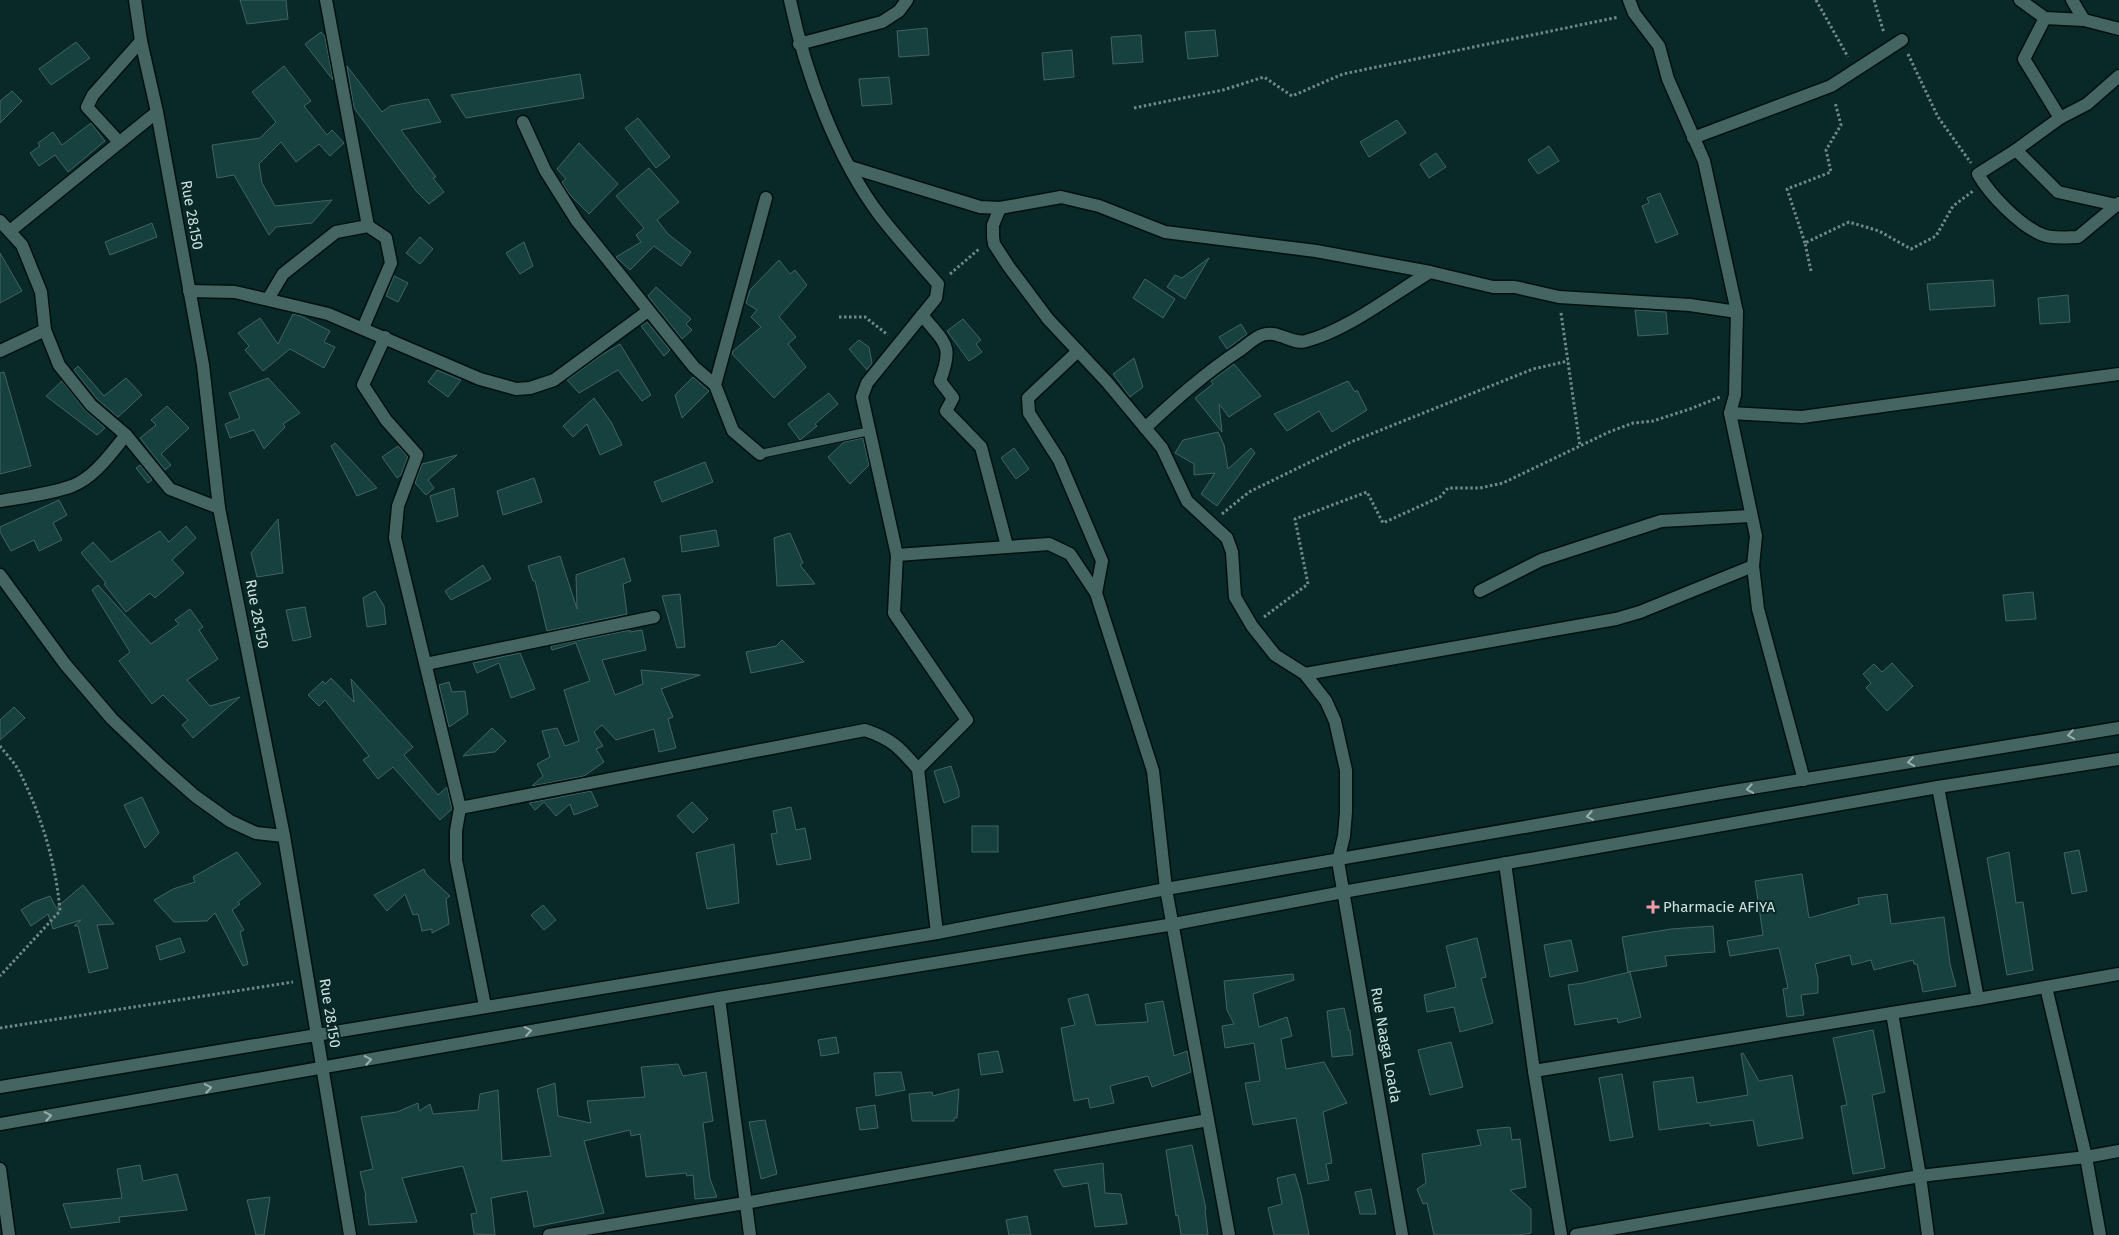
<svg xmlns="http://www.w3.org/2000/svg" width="2119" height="1235" font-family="'Fira Sans',sans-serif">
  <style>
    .building { fill: #17413f; stroke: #436361 }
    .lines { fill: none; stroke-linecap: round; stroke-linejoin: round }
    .lane-casing { stroke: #001110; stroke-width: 10 }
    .street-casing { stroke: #001110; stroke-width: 15 }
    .secondary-casing { stroke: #001110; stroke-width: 15 }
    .path { stroke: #708987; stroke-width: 3; stroke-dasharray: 2.5 2.5; stroke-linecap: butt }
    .lane { stroke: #456563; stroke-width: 8 }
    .street { stroke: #456563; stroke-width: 12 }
    .secondary { stroke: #456563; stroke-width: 12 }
    .oneway { stroke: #98afad }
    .poi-dot { fill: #f39aa9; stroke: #082928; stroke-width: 2 }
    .labels { text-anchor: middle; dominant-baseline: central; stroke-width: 4; stroke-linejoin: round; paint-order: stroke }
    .street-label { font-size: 15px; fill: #cfe1df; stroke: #082928 }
    .poi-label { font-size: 15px; fill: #cfe1df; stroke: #082928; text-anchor: start }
  </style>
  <rect width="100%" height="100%" fill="#082928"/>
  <g class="building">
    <polygon points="240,0 286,0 288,19 247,24"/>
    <polygon points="927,28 929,55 899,57 897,31"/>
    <polygon points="1215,30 1218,56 1188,59 1185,32"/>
    <polygon points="321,32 325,37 333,80 305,44"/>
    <polygon points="1141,35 1143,62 1113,64 1111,37"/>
    <polygon points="76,42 90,58 51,85 39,69"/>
    <polygon points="1072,50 1074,77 1044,80 1042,53"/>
    <polygon points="284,66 311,101 304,106 327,135 332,130 344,143 330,156 319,144 296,162 281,142 259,164 262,183 275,206 332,200 312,223 276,227 269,235 234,175 217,178 212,145 260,138 276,122 252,92"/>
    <polygon points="347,66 382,112 390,106 428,99 441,122 401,130 436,177 433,178 444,192 429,204 416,191 354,108"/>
    <polygon points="580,74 584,98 466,118 451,95"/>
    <polygon points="889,77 892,104 862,106 859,79"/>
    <polygon points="12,91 22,101 0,123 0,101"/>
    <polygon points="638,118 670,157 656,168 625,128"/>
    <polygon points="1397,120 1406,133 1369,157 1360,142"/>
    <polygon points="91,123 105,141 68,172 55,155 39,166 30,153 40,146 38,143 53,132 62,145"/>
    <polygon points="579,143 618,184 589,214 570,195 562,182 566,179 557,169"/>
    <polygon points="1549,146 1559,161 1538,174 1528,160"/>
    <polygon points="1436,153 1446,167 1429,178 1420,164"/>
    <polygon points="649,168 679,202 657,220 668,234 691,252 681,266 654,246 630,270 616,257 641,242 636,235 644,228 616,196"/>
    <polygon points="1660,193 1678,234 1656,243 1642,206 1649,203 1647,198"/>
    <polygon points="152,223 157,237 110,255 105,242"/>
    <polygon points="420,237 433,249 420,264 406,253"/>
    <polygon points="524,242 533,266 520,274 506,253"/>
    <polygon points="0,253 22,291 0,303"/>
    <polygon points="1209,258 1185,299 1167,287 1175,275 1182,278"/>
    <polygon points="779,260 790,274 795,270 807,285 779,317 796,337 788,344 806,367 774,398 732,354 733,351 761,327 751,317 757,310 746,303 750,290"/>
    <polygon points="394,276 408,283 398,302 386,296"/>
    <polygon points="1145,279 1175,299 1163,318 1133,298"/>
    <polygon points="1993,280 1995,306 1930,310 1927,284"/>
    <polygon points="656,287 691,319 686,324 692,330 682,339 648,296"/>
    <polygon points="2068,295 2070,322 2040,324 2038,298"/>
    <polygon points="1635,310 1666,312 1668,334 1638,336"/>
    <polygon points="293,314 301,316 330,331 324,342 335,347 324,368 290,349 263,371 245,350 249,346 238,333 260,318 278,344"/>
    <polygon points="963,319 981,340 976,344 982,352 969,361 947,331"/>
    <polygon points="647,322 670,350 664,356 641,326"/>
    <polygon points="1241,324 1247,334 1227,349 1219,337"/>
    <polygon points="859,340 869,347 872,363 867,370 849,349"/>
    <polygon points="620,344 651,395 642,401 618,370 579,393 567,380 603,354"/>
    <polygon points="1134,358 1143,387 1130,397 1113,374"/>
    <polygon points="1234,364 1261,396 1229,417 1219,404 1222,432 1195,398 1213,384 1211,381"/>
    <polygon points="78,366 104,396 126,378 142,395 118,417 97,399 74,370"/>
    <polygon points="437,370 461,380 448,397 428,382"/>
    <polygon points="4,372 31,466 0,474 0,373"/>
    <polygon points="693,377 709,391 682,418 675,395"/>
    <polygon points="268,378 300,413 283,424 285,427 264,449 254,430 230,438 225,424 240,418 229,393"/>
    <polygon points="62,381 85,410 105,428 97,435 46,396"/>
    <polygon points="1348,381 1355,392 1357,390 1367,410 1332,432 1319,411 1287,431 1274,414"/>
    <polygon points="829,393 838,404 815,424 817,426 800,440 788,424"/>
    <polygon points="594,398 611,422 622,445 600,455 587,424 573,437 563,426"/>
    <polygon points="167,406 189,428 161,454 171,465 165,470 140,438 156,425 151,420"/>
    <polygon points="1218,432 1224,445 1228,469 1251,448 1255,453 1217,506 1201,494 1215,473 1194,475 1194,464 1175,453 1183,440"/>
    <polygon points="863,438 869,465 850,484 828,457 844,442"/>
    <polygon points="335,443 377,488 357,496 331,446"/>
    <polygon points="398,446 408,457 401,475 397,478 382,457"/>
    <polygon points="1014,448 1029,469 1016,479 1001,458"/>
    <polygon points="457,455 428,480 434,488 426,495 415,483 422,464"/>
    <polygon points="705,462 713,482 662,502 654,482"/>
    <polygon points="140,465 152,480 148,483 136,468"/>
    <polygon points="534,478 542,502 503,515 497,491"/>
    <polygon points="454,488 458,516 437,522 430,496"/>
    <polygon points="59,500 67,515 53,523 62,540 39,551 34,540 11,551 0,532 0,527"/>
    <polygon points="278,519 283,573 257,577 251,553"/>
    <polygon points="186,526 196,538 172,560 184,573 155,598 150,593 126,612 104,584 106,583 81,553 93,542 111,562 160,531 169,542"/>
    <polygon points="716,530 719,546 682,552 680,536"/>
    <polygon points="790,533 803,563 800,565 815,584 777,586 774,538"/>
    <polygon points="560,556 577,609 576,575 624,558 631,581 623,584 627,614 547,631 535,581 533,581 528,566"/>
    <polygon points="483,565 491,579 451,600 445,591"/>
    <polygon points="98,585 151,644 179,624 175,620 190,609 203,627 199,630 218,659 187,680 210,706 240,697 193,738 182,725 188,720 163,695 152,704 119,661 130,652 92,590"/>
    <polygon points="375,591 384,606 386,624 367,627 363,598"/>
    <polygon points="2033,592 2036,619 2006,621 2003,595"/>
    <polygon points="680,594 685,647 677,648 662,596"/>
    <polygon points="305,607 311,637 293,641 286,610"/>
    <polygon points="630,630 630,632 642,630 646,650 602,660 615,695 643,684 641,670 700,675 661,689 673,717 668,719 676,748 659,752 654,729 616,740 602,725 594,732 603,746 596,749 604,762 584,776 532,786 543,776 537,764 550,757 542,731 557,728 565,746 579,741 564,690 590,681 576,643 552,650 551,646"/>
    <polygon points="782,640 804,662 751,673 746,652 776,646"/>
    <polygon points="520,653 535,689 511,698 499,663 477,673 473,663"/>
    <polygon points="1892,663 1913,686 1887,711 1866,688 1871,683 1863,674 1874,664 1882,672"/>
    <polygon points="331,678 354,702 351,679 413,747 404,755 438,795 447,787 452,809 440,820 393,767 378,779 363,760 369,756 325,700 319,706 308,695 323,681 325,684"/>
    <polygon points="449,682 452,692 465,691 468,714 449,727 439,685"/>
    <polygon points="14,707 25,718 0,740 0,720"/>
    <polygon points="492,728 506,741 495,752 463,756"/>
    <polygon points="951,766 959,791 959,797 944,803 934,771"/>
    <polygon points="591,791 598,806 574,815 570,804 556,816 544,802 535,810 529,803"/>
    <polygon points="142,797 159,833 145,848 124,805"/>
    <polygon points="692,802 708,819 693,833 677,816"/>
    <polygon points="791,807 796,830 805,828 811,859 777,865 771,834 777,833 773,811"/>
    <rect x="972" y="826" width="26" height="26"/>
    <polygon points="734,844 739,903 707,909 696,853"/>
    <polygon points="2079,850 2087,891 2072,894 2064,853"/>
    <polygon points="237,852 261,884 238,902 240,904 232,910 244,930 240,932 248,964 243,966 215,913 207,921 174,922 154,900 173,889 195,882 193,877"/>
    <polygon points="2009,852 2016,903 2023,902 2033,970 2007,975 1987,858"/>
    <polygon points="424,869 426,874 450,896 446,899 449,924 432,933 432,929 422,931 418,914 413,915 405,894 387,911 374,895"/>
    <polygon points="1802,874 1809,918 1859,904 1858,898 1887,894 1891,924 1944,917 1950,964 1956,986 1923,992 1917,964 1914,964 1913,960 1874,970 1871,960 1852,965 1850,955 1815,964 1818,978 1818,993 1801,995 1804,1015 1787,1017 1783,989 1788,988 1779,948 1730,956 1727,941 1763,935 1755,881"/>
    <polygon points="83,885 114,924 97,925 108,968 89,973 78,926 74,926 81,920 53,929 48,914 31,926 21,910 34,902 50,896 56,908"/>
    <polygon points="543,905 556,920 544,930 531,915"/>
    <polygon points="1713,926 1715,952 1665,956 1667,966 1628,972 1622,937 1671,929"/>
    <polygon points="180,938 185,952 160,960 156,946"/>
    <polygon points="1477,938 1486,977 1481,978 1493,1023 1460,1032 1454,1007 1427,1012 1424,995 1456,987 1446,946"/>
    <polygon points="1571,940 1578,971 1550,977 1544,945"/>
    <polygon points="1630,972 1641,1017 1618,1023 1617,1018 1575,1025 1568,985 1583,983"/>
    <polygon points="1293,974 1294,980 1253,994 1259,1027 1287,1017 1292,1036 1281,1039 1286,1069 1324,1062 1347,1103 1323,1112 1332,1163 1326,1164 1329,1180 1308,1184 1296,1118 1253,1125 1245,1083 1260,1081 1254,1043 1225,1048 1222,1026 1234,1024 1227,1010 1224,981"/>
    <polygon points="1088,994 1096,1025 1148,1022 1145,1004 1163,1001 1174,1056 1187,1051 1191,1072 1152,1087 1148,1076 1110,1086 1114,1103 1090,1108 1088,1098 1074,1101 1061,1028 1075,1025 1068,999"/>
    <polygon points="1344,1008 1349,1031 1350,1030 1353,1055 1332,1057 1327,1011"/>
    <polygon points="1873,1030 1885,1092 1872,1095 1885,1168 1853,1174 1841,1106 1847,1105 1833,1038"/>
    <polygon points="836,1037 839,1053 821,1056 818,1040"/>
    <polygon points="1451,1042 1463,1087 1430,1095 1418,1050"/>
    <polygon points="998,1051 1003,1072 981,1075 978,1054"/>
    <polygon points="1743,1053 1759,1081 1792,1075 1803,1138 1758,1146 1753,1120 1710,1126 1710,1123 1659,1130 1653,1082 1693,1077 1697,1103 1748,1095 1741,1054"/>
    <polygon points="678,1064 683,1076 706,1072 713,1121 703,1123 710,1179 717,1197 695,1199 693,1175 687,1176 686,1173 646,1177 640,1134 631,1136 630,1130 584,1141 604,1213 534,1227 527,1191 491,1198 495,1235 474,1234 471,1214 477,1213 463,1166 402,1178 417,1222 369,1225 365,1196 366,1196 360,1172 373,1169 361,1117 397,1112 418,1103 419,1111 430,1104 433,1114 478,1110 480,1094 498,1090 502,1161 551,1156 537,1089 555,1083 558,1116 591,1123 587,1101 645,1097 641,1067"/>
    <polygon points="901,1072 905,1090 876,1096 874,1073"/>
    <polygon points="1622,1074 1633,1137 1610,1141 1599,1078"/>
    <polygon points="959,1089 957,1118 954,1118 954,1121 912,1121 909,1094 932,1092 933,1096"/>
    <polygon points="875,1105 878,1128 860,1130 856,1108"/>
    <polygon points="765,1120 777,1174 761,1179 749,1122"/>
    <polygon points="1510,1127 1512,1140 1520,1139 1526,1187 1510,1190 1531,1209 1531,1233 1519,1235 1434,1235 1427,1203 1423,1204 1417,1189 1426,1183 1422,1154 1476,1146 1481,1145 1477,1130"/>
    <polygon points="1192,1145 1206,1209 1205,1210 1208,1235 1181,1235 1178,1215 1176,1216 1166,1150"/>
    <polygon points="1103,1163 1105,1193 1121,1194 1127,1224 1095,1227 1088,1183 1063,1187 1054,1170"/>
    <polygon points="140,1165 143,1181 177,1174 187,1210 119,1217 120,1222 71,1228 63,1204 122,1198 117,1169"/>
    <polygon points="1295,1174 1301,1194 1309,1235 1274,1235 1268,1208 1282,1204 1277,1178"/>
    <polygon points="1371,1189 1376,1214 1360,1214 1355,1192"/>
    <polygon points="270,1197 264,1235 256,1235 247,1200"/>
    <polygon points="1027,1216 1031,1235 1009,1235 1006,1220"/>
  </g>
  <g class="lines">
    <defs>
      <polyline id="lane" points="760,454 870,431"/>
      <g id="street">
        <polyline points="135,0 141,41 157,112 203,365 219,508 284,836 350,1235"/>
        <polyline points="326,0 368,226"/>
        <path d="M790,0c15,72 46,158 91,217 18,23 38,45 57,67l-2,14 -69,85 -5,14 35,158 -3,58 73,107 -49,49 19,164"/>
        <polyline points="1629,0 1634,13 1659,46 1668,79 1704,161 1737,312 1735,395 1730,413 1756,536 1753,566 1758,609 1804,780"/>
        <polyline points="2020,0 2045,18 2084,20 2119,29"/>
        <polyline points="2072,0 2084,20"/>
        <polyline points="2045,18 2024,59 2060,118"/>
        <polyline points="799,44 882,22 899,11 907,0"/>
        <path d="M2119,76l-32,28 -27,14 -44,32 -38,24c12,21 42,52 65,61 9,4 25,2 35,2l41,-34"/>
        <polyline points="523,122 545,170 577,221 694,367 715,385"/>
        <polyline points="1693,138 1831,86 1902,40"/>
        <polyline points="119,142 87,107 93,95 141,41"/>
        <polyline points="2016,150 2058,192 2116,205"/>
        <polyline points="850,167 980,207 1000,208 1061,197 1099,206 1165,232 1316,251 1430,272 1493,287 1515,287 1559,297 1690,305 1737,312"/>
        <polyline points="1000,208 993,225 993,237 994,244 1009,267 1048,319 1107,382 1162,448 1187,501 1227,538 1232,552 1235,597 1252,626 1275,655 1305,674 1326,701 1335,721 1346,770 1346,812 1344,836 1338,861 1402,1235"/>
        <polyline points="0,221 22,245 41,292 45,330 59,365 91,405 126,435 170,489 219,508"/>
        <polyline points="10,231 157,112"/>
        <polyline points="189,291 235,292 328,314 480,379 516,389 530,388 554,380 648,311"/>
        <polyline points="268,299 283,274 336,232 368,226 386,238 391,263 363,328"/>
        <path d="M922,315c23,29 32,29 18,66l13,17 -7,13 35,36 26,99"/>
        <polyline points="385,337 363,385 386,420 417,455 398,506 395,538 460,808 456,831 456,860 485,1006"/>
        <polyline points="0,351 45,330"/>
        <polyline points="1078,351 1028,398 1029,413 1059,460 1102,561 1096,593 1153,771 1166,889 1229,1235"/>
        <polyline points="1730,413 1802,417 2119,374"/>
        <path d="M1145,428c30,-28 60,-55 95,-78 7,-5 14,-12 22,-15 16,-6 29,10 44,6 42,-11 87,-47 124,-69"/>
        <polyline points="760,454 733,431 715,385 766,198"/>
        <path d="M0,501c24,-4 50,-7 72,-15 23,-9 39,-33 54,-51"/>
        <polyline points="897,555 1049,544 1070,554 1096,593"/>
        <polyline points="0,575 65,664 112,719 161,766 195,796 230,821 256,833 284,836"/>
        <polyline points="1480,591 1541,560 1661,521 1750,516"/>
        <polyline points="426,664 654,617"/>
        <polyline points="1305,674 1616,619 1640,612 1753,566"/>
        <polyline points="1938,787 1978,999"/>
        <path d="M460,808l405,-78c27,9 35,18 53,39"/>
        <polyline points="1505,863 1534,1071 1561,1235"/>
        <polyline points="2046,987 2086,1157 2100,1235"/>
        <polyline points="719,998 750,1235"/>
        <polyline points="1892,1013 1920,1176 1928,1235"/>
        <polyline points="1534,1071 1978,999 2119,974"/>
        <polyline points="0,1169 9,1235"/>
        <polyline points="549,1235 745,1203 1208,1120"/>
        <polyline points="1576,1235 1920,1176 2086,1157 2119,1151"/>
      </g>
      <g id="secondary">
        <polyline points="0,1087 937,933 1166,889 1721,793 2119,728"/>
        <polyline points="0,1124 719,998 1174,924 1343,892 1938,787 2119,759"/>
      </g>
    </defs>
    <use href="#lane" class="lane-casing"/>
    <use href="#street" class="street-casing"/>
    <use href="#secondary" class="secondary-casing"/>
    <g class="path">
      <polyline points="1816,0 1848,57"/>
      <polyline points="1874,0 1884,33"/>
      <polyline points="1908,54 1938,117 1971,163"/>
      <polyline points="1134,108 1223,90 1264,77 1292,96 1343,74 1619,17"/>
      <polyline points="1805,243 1787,189 1831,172 1826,150 1841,125 1835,102"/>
      <polyline points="1811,271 1805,243 1849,222 1879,231 1911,249 1936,236 1953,206 1973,191"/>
      <polyline points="950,274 979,249"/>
      <polyline points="1561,313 1580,446"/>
      <polyline points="839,317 865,317 888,335"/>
      <polyline points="1222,514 1249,492 1351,442 1533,369 1568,361"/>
      <polyline points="1264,617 1308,584 1295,519 1367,492 1383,523 1440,497 1448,488 1480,488 1503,483 1609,432 1633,423 1653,421 1690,409 1720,397"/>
      <path d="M0,746c6,8 14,16 19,25 22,43 37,92 41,140l-60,65"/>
      <polyline points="0,1028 293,982"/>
    </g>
    <use href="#lane" class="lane"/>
    <use href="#street" class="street"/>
    <use href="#secondary" class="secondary"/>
  </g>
  <defs><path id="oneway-chevron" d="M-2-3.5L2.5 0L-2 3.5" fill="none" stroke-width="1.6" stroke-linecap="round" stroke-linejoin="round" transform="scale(1.25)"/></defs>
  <g class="oneway">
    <use href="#oneway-chevron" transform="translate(2071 735) rotate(171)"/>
    <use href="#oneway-chevron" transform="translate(1911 762) rotate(171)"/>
    <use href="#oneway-chevron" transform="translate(1750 789) rotate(170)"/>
    <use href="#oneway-chevron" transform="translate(1590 816) rotate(170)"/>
    <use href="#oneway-chevron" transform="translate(528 1031) rotate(-10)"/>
    <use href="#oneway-chevron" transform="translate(368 1060) rotate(-10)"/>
    <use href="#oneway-chevron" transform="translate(208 1088) rotate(-10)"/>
    <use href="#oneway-chevron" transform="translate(48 1116) rotate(-10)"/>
  </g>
  <path class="poi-dot" d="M1650.5 899.5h5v5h5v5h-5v5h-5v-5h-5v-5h5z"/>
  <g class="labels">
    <g class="street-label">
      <text transform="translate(192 215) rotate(80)">Rue 28.150</text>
      <text transform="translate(257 614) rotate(79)">Rue 28.150</text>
      <text transform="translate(330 1013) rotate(81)">Rue 28.150</text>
      <text transform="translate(1386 1045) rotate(80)">Rue Naaga Loada</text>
    </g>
    <g class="poi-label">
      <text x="1663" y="907">Pharmacie AFIYA</text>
    </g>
  </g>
</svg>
